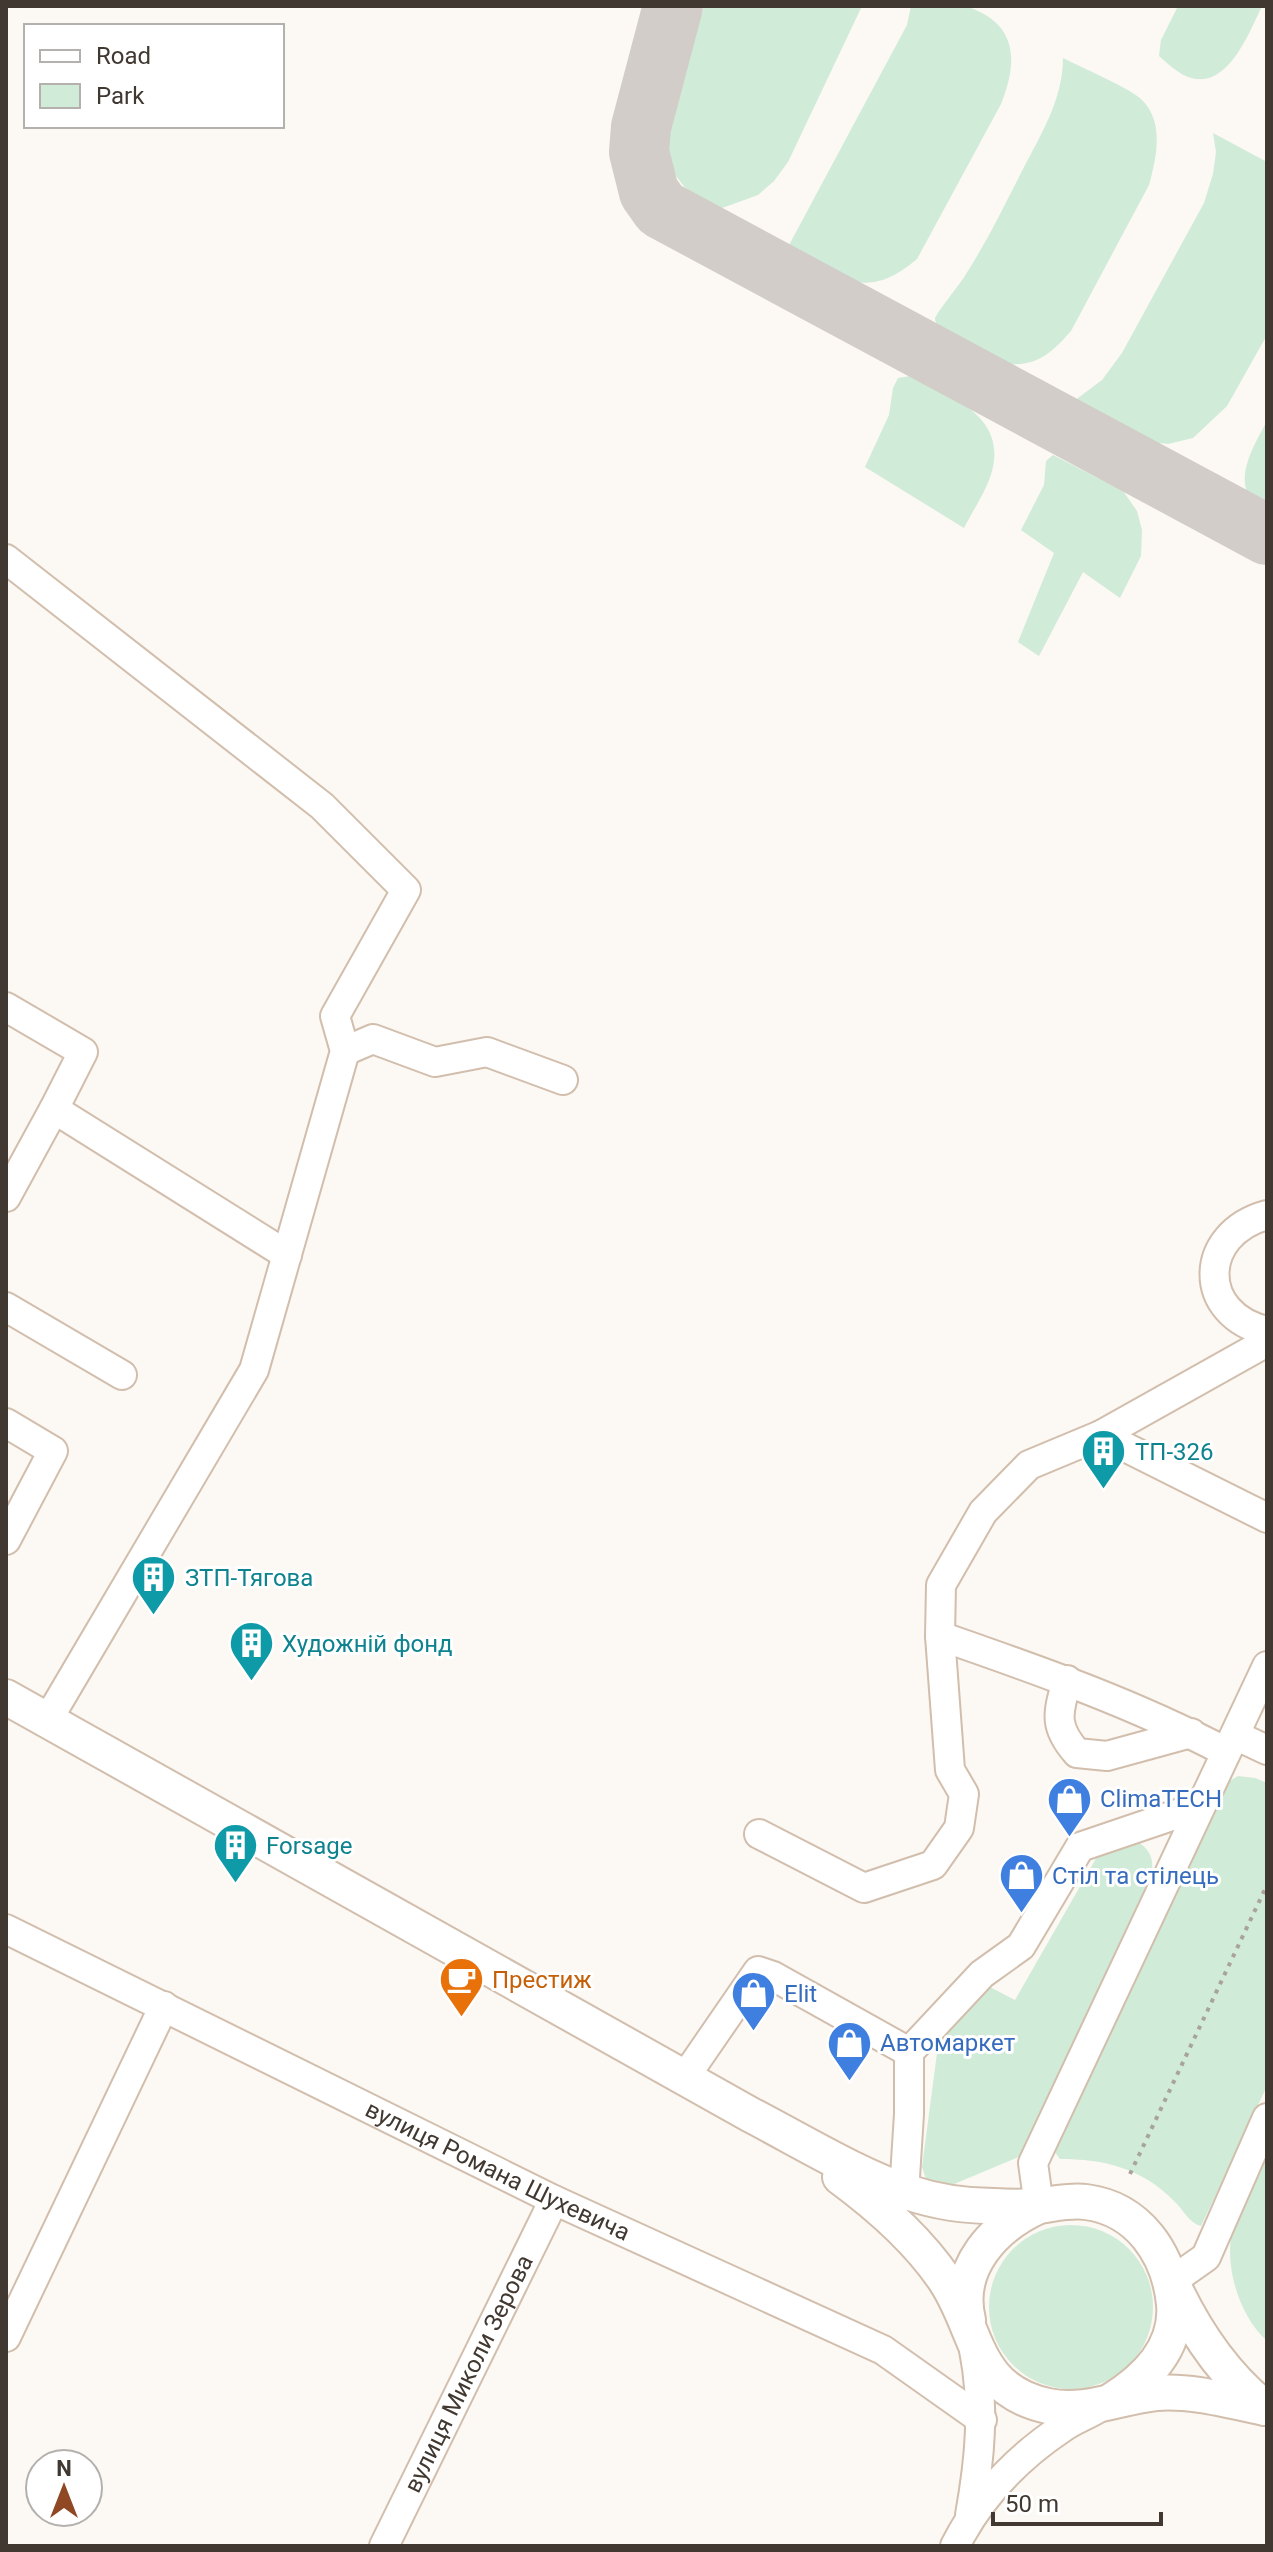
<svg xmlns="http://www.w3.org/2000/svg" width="1273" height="2552" font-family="Roboto,sans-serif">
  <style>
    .green { fill: #d0ebd8 }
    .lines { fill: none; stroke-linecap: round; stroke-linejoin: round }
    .taxiway { stroke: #d2cdc8; stroke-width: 60 }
    .minor-casing { stroke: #d2beac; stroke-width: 32 }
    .major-casing { stroke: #d2beac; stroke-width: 38 }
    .path { stroke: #a9a39d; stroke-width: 4; stroke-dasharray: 4 6; stroke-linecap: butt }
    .minor { stroke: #fff; stroke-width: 28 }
    .major { stroke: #fff; stroke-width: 34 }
    .labels { text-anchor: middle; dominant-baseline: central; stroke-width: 6; stroke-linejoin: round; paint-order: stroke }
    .culture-label { font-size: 24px; fill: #0d838f; stroke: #fff; text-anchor: start }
    .shop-label { font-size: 24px; fill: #366cbe; stroke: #fff; text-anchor: start }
    .food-label { font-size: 24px; fill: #c56008; stroke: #fff; text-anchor: start }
    .street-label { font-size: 24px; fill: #413931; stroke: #fff }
  </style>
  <rect width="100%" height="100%" fill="#fcf8f4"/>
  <g class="green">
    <polygon points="704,6 862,6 788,162 774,181 758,195 722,208 693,198 676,176 669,158 667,132"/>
    <path d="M911,6c17,0 41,-4 57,1 50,17 50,55 33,97l-84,155c-53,45 -77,17 -129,-12l119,-222z"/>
    <path d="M1178,6h84c-12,25 -34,83 -71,72 -11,-3 -23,-14 -32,-22l2,-16z"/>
    <path d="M1063,58c17,9 69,31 79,42 23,23 14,59 7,85l-78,146c-11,12 -21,24 -37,30 -11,4 -26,4 -37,2 -15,-3 -61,-28 -62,-44 0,-5 27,-37 31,-45 20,-31 36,-64 53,-97 19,-38 44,-75 44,-119z"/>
    <polygon points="1213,133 1267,162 1267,335 1227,406 1193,438 1168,444 1149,442 1074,401 1102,380 1122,353 1204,203 1213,174 1216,152"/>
    <path d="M910,376c39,20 97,39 82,95 -5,19 -19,39 -28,57l-99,-61 24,-52 4,-27 5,-10z"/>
    <path d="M1267,421v89c-4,-3 -13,-7 -16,-11 -17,-23 5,-57 16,-78z"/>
    <polygon points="1053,455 1123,491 1137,511 1142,530 1141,556 1120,598 1083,572 1039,656 1018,642 1054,553 1021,530 1044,485 1046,461"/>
    <path d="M1238,1776l17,2 12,5v303l-66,140c-12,-3 -18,-17 -27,-25 -32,-33 -70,-42 -114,-42l-6,-8 169,-366z"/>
    <path d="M1134,1840c19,9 21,23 16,42l-129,274 -74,31 -20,-5 -5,-15 17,-129 45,-54 31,16 83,-145z"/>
    <path d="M1267,2154v187c-29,-26 -46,-82 -32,-120 9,-23 22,-45 32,-67z"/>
    <circle cx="1071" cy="2307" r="82"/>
  </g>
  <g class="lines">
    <polyline class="taxiway" points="673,6 641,127 639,152 649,192 661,209 1267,535"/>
    <defs>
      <g id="minor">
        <polyline points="6,559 322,806 406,890 335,1016 345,1051 254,1370 47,1721"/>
        <polyline points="6,1007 83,1052 54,1109"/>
        <polyline points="345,1051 373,1039 435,1062 487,1052 563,1080"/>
        <polyline points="6,1197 54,1109 287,1255"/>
        <path d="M1267,1215c-70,19 -70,100 0,116"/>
        <polyline points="6,1307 122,1375"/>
        <polyline points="6,1423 53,1451 6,1540"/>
        <polyline points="1101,1435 1267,1518"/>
        <path d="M940,1636c98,34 195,68 286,116"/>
        <path d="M1067,1680c-9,33 -14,46 10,73l30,3 84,-23"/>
        <polyline points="1235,1735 1267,1750"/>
        <polyline points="759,1834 864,1888 933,1865 959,1828 964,1794 950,1770 940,1636 941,1585 983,1512 1029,1465 1101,1435 1267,1342"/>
        <path id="s1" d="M6,1929l548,271 329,150 99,70"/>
        <polyline points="685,2077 758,1971 773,1976 909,2052"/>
        <polyline points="907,2193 905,2177 909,2114 909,2052 982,1974 1021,1946 1080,1847 1198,1807"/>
        <polyline points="1039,2206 1033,2163 1267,1666"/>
        <polyline points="1172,2281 1206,2257 1267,2118"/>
        <polyline points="6,2337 164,2006"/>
        <path d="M970,2515c10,-56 15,-109 4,-165"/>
        <path id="s2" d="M384,2546l170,-346"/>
        <path d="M955,2546c24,-48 62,-88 107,-118 12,-9 26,-13 38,-21"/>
      </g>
      <g id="major">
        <path d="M6,1697l745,418c50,26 107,61 159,78 27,9 56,13 84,13 14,1 29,1 43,0 17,-2 32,-6 49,-4 53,7 83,52 88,102 4,44 -29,76 -63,97"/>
        <path d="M840,2177c38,28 78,63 105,103 34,51 28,110 103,126 37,8 71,-9 108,-13 36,-3 74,8 109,15"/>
        <path d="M1175,2289c22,46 50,87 90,119"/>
        <path d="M968,2320c-13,-53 27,-94 71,-114"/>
      </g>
    </defs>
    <use href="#minor" class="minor-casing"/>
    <use href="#major" class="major-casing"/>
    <polyline class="path" points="1130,2174 1267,1885"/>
    <use href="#minor" class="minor"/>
    <use href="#major" class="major"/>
  </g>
  <defs>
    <symbol id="building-pin" viewBox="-11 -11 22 30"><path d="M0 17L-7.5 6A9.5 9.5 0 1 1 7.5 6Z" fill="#0f9aa8" stroke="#fff"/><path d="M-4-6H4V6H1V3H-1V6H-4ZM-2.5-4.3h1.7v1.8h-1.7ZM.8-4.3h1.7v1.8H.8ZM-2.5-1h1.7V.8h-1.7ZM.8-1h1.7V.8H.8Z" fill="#fff"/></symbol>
    <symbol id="shop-pin" viewBox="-11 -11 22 30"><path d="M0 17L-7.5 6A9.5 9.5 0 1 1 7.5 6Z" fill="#3f7fe0" stroke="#fff"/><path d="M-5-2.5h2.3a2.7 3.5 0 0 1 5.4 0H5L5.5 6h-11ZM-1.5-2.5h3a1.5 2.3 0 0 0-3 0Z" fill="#fff"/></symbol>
    <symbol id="cafe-pin" viewBox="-11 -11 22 30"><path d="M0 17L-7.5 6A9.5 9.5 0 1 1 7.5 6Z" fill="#e8710a" stroke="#fff"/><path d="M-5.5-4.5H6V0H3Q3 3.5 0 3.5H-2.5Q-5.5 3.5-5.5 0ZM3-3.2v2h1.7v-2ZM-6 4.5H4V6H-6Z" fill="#fff"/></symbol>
  </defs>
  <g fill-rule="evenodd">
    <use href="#building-pin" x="1078" y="1426" width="51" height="69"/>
    <use href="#building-pin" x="128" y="1552" width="51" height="69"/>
    <use href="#building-pin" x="226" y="1618" width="51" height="69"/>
    <use href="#shop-pin" x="1044" y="1774" width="51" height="69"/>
    <use href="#building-pin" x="210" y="1820" width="51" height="69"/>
    <use href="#shop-pin" x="996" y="1850" width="51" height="69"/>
    <use href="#cafe-pin" x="436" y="1954" width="51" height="69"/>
    <use href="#shop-pin" x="728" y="1968" width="51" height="69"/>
    <use href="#shop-pin" x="824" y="2018" width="51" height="69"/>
  </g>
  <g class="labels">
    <g class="culture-label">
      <text x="1135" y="1452">ТП-326</text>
      <text x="185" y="1578">ЗТП-Тягова</text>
      <text x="282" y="1644">Художній фонд</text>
      <text x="266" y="1846">Forsage</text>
    </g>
    <g class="shop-label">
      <text x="1100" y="1799">ClimaTECH</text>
      <text x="1052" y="1876">Стіл та стілець</text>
      <text x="784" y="1994">Elit</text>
      <text x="880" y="2043">Автомаркет</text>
    </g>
    <g class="food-label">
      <text x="492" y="1980">Престиж</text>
    </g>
    <g class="street-label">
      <text stroke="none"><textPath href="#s1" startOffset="548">вулиця Романа Шухевича</textPath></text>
      <text stroke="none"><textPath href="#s2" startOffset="192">вулиця Миколи Зерова</textPath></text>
    </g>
  </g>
  <rect width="1273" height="2552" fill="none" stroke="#413931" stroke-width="16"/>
  <rect x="24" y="24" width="260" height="104" fill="#ffffff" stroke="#b3b0ad" stroke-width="2"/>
  <rect x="40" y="50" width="40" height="12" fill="#ffffff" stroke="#b3b0ad" stroke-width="2"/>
  <text x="96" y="64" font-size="24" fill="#413931">Road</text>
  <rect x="40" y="84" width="40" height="24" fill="#d0ebd8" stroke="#b3b0ad" stroke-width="2"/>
  <text x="96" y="104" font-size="24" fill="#413931">Park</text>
  <g transform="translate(64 2488)"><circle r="38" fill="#ffffff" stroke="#b3b0ad" stroke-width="2"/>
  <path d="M0-6L14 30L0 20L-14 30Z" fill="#8f4823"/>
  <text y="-12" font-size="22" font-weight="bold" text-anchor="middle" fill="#413931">N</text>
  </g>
  <path d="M993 2512v12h168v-12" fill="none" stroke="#413931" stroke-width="4"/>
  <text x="1005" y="2512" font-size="24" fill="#413931" stroke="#ffffff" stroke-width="6" paint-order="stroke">50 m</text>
</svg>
